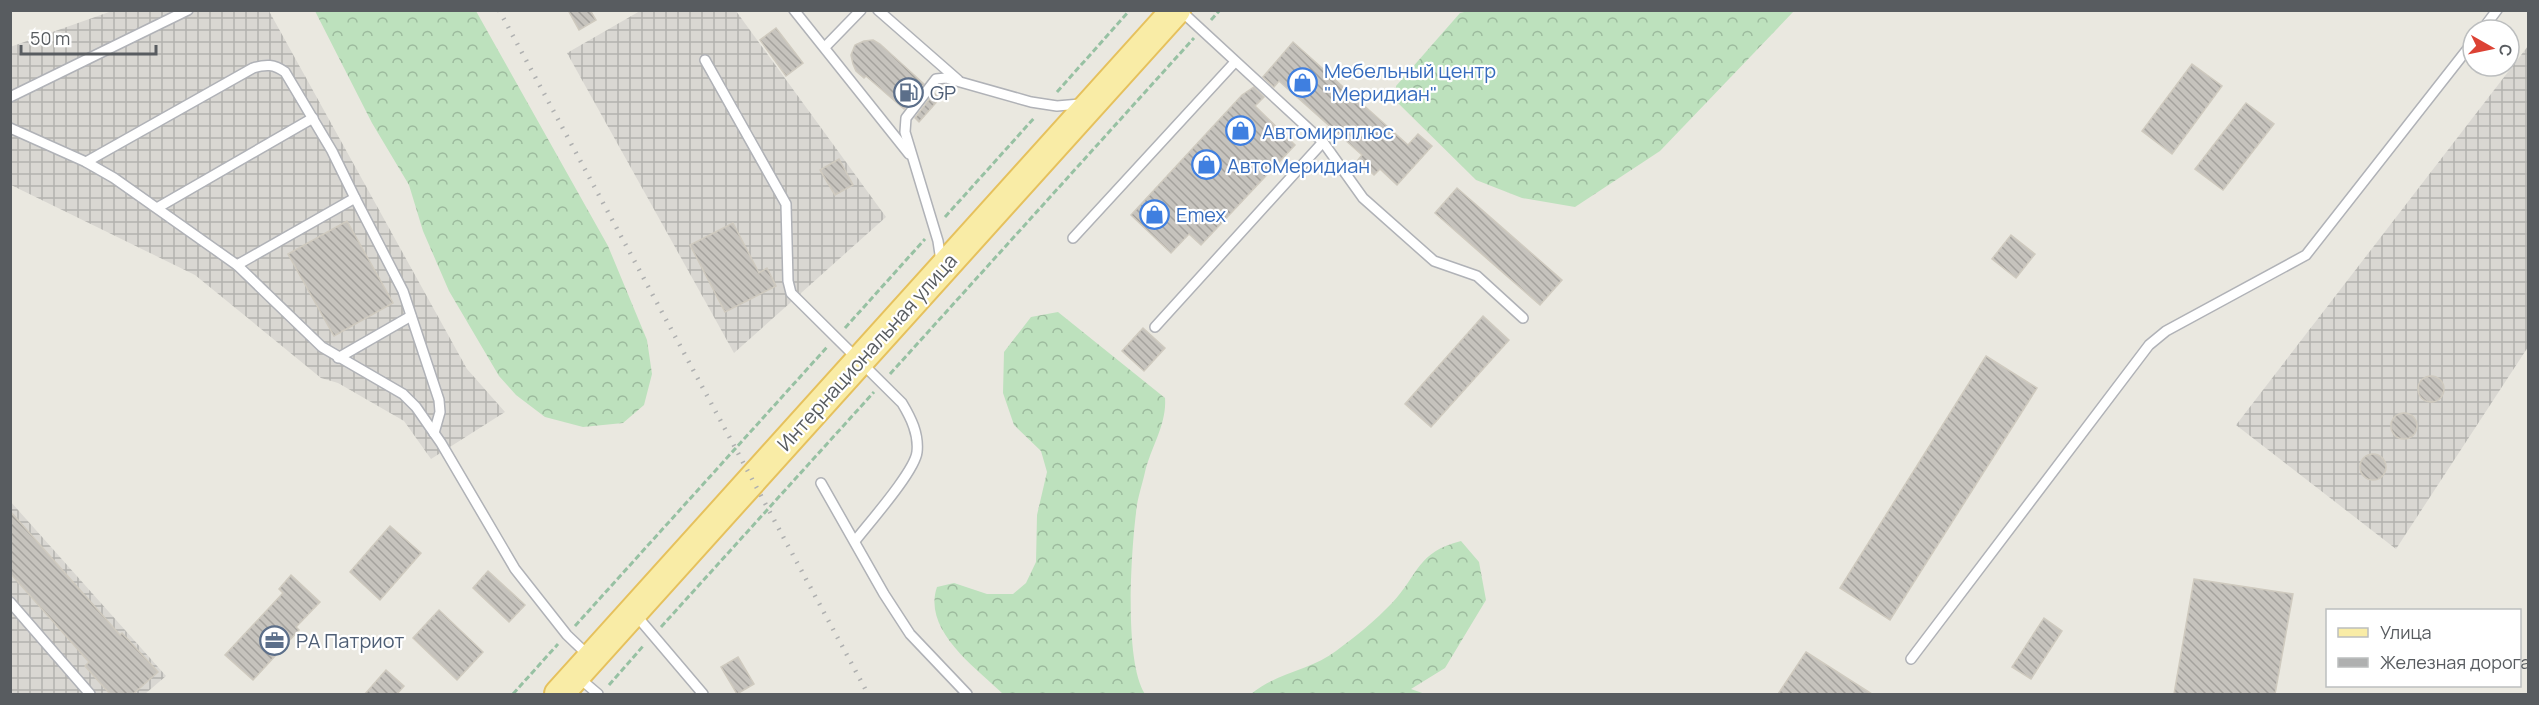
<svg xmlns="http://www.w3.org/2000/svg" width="2539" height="705" font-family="Manrope,sans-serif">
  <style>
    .industrial { fill: url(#industrial-grid) }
    .forest { fill: url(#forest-crowns) }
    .building { fill: url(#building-back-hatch); stroke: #cfcabf; stroke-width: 1.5 }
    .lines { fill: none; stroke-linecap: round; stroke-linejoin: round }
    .lane-casing { stroke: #b0b2b7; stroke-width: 12 }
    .primary-casing { stroke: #e6c15d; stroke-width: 32 }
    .path { stroke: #97c1a3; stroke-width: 3; stroke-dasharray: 6 3; stroke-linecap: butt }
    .lane { stroke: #fff; stroke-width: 9 }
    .primary { stroke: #f9eca6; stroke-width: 28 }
    .rail { stroke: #afb0b0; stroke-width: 4.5; stroke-dasharray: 1.5 8; stroke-linecap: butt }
    .labels { text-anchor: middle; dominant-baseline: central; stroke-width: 4.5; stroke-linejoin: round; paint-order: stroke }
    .shop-label { font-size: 20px; fill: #366cbe; stroke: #fff; text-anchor: start }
    .service-label { font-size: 20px; fill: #4e5e75; stroke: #fff; text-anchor: start }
    .street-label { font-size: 20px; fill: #585c60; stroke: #fff }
  </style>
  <defs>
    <pattern id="industrial-grid" width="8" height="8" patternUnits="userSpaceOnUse" patternTransform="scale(1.5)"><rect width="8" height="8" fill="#d9d7d2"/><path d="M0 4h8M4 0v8" fill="none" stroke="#b3b2ae"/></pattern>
    <pattern id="forest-crowns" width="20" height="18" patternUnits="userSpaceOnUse" patternTransform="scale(1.5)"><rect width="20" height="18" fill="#bde1bd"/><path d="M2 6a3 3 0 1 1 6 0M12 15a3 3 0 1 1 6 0" fill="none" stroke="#9cba9d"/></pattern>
    <pattern id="building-back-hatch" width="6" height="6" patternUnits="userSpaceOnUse" patternTransform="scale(1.5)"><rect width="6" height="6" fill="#c6c3bd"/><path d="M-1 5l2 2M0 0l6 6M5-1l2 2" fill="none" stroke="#a4a29d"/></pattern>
  </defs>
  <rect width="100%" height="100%" fill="#eae8e0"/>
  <g class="industrial">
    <polygon points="112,11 269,11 467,369 505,412 431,459 404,421 338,383 321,378 195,275 11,185 10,47"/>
    <polygon points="640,11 736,11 886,217 734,353 567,53"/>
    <polygon points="2528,46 2528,347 2396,549 2236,425"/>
    <polygon points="10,501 166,676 145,694 11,694"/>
  </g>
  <g class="forest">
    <polygon points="1473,10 1794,10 1794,11 1660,151 1575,207 1522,198 1476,180 1397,102 1396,86 1460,13"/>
    <polygon points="315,11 476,11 608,246 647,340 652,374 644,405 623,423 583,427 545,417 516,395 499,376 449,291 423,231 409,185 372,123"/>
    <path d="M1058,312l107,86c2,26 -14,49 -20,74 -3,14 -8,27 -9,41 -5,40 -12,149 9,181h-142c-27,-26 -81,-64 -66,-107l17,-4 33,11h26l13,-11 10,-21 1,-47 10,-43 -6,-21 -27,-26 -11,-32 1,-41 27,-35z"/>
    <path d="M1461,541l18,21 7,38 -41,68 -34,21 14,5h-174c25,-21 60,-24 85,-43 19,-14 40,-31 56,-48 27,-29 25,-51 69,-62z"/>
  </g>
  <g class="building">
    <polygon points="568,10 590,10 596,20 579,30"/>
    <polygon points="776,28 803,63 786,76 760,40"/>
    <polygon points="873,40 880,44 924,84 904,109 866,76 864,78 856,71 853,64 851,55 855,45 864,41"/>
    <polygon points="1293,42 1408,145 1418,134 1432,146 1397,185 1380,169 1374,175 1358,160 1362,155 1279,81 1274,87 1263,77"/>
    <polygon points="2192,64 2222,86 2172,154 2142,131"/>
    <polygon points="1254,87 1264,97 1255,106 1295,145 1201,245 1189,234 1171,253 1131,215 1242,95"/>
    <polygon points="934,93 940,98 919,122 915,118"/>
    <polygon points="2246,103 2274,124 2223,190 2195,169"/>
    <polygon points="839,159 853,185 835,195 820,170"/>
    <polygon points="1457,188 1562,280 1540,305 1435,213"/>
    <polygon points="347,221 393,303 334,336 288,254"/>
    <polygon points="733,223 759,273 767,268 776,286 725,312 690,245"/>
    <polygon points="2011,235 2035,254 2016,278 1992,259"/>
    <polygon points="1483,316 1509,340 1431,427 1405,404"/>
    <polygon points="1143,328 1165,348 1144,371 1122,351"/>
    <polygon points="1986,356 2037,388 1890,620 1840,588"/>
    <circle cx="2431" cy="389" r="13"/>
    <circle cx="2404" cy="426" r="13"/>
    <circle cx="2373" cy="467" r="13"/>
    <polygon points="10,511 120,635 122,633 158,672 133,694 110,694 85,666 89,662 10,573"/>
    <polygon points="390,526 421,553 380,600 350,572"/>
    <polygon points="488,571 525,605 509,622 473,588"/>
    <polygon points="291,575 320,602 296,627 299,630 253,680 225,655 283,593 279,589"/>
    <polygon points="2194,579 2293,594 2275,694 2174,694"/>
    <polygon points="439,610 483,652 457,680 413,638"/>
    <polygon points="2044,618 2062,631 2031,679 2012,667"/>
    <polygon points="1806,652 1872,694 1778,694"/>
    <polygon points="738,657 754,684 737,694 721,667"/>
    <polygon points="386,670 404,686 397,694 365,694"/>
  </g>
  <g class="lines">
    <defs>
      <g id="lane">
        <polyline points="794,10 909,154"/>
        <polyline points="878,10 958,80"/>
        <polyline points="1180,10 1323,142 1363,198 1434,261 1477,276 1523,318"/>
        <polyline points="2482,30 2497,10"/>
        <polyline points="825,47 861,10"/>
        <path d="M705,60l81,144 2,77 3,12 111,110c9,15 17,31 15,49 -2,19 -48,71 -62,89"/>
        <polyline points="10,97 188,10"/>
        <polyline points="10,128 86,162 114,178 237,265 322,347 403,394 416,407 441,443 515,569 567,635 590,657"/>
        <path d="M86,162l167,-94c13,-4 21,-4 32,4l47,79 23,47"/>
        <polyline points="157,208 313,118"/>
        <polyline points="1073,238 1235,62"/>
        <polyline points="941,261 938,241 905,132 906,118 936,79 946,78 1031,102 1057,106 1080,104"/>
        <polyline points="237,265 355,198 403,291 439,400 440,412 434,433"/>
        <polyline points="1155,327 1323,142"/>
        <polyline points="338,358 411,316"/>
        <polyline points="821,483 884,594 910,634 967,694"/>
        <polyline points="10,602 90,694"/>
        <polyline points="635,614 703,694"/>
        <polyline points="1911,659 2149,345 2166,331 2306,255 2473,42"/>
        <polyline points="578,677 598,694"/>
      </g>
      <polyline id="primary" points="559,694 1176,10"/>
    </defs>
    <use href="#lane" class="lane-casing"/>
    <use href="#primary" class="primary-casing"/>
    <g class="path">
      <polyline points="1211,20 1220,10"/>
      <polyline points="1057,92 1130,10"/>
      <polyline points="945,217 1035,117"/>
      <polyline points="845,328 925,239"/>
      <polyline points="890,374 1194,38"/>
      <polyline points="575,626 828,346"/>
      <polyline points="661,627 874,392"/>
      <polyline points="609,685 644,645"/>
      <polyline points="513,694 558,644"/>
    </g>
    <use href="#lane" class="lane"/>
    <use href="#primary" class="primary"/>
    <polyline class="rail" points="499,10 868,694"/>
  </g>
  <defs>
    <symbol id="shop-ring" viewBox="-11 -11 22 22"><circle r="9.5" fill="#fff" stroke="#3f7fe0" stroke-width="1.5"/><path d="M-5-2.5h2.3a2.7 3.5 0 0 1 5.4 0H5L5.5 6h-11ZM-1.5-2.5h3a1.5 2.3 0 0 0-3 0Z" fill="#3f7fe0"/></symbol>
    <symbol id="fuel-ring" viewBox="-11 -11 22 22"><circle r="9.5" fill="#fff" stroke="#5c6f8a" stroke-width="1.5"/><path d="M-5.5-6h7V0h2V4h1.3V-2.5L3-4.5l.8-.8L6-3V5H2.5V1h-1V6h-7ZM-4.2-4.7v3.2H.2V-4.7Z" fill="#5c6f8a"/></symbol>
    <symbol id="office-ring" viewBox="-11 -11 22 22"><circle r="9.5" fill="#fff" stroke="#5c6f8a" stroke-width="1.5"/><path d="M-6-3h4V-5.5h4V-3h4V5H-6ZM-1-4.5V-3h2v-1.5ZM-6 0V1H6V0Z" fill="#5c6f8a"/></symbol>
  </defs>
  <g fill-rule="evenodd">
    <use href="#shop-ring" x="1286" y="66" width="33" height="33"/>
    <use href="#fuel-ring" x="892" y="76" width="33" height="33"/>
    <use href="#shop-ring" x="1224" y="114" width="33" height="33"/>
    <use href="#shop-ring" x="1190" y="148" width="33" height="33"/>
    <use href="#shop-ring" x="1138" y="198" width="33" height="33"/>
    <use href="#office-ring" x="258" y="624" width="33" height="33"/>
  </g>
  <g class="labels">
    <g class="shop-label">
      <text x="1324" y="70">Мебельный центр<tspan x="1324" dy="23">"Меридиан"</tspan></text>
      <text x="1262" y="131">Автомирплюс</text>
      <text x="1227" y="165">АвтоМеридиан</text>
      <text x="1176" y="214">Emex</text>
    </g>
    <g class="service-label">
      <text x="930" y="92">GP</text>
      <text x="296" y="640">РА Патриот</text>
    </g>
    <g class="street-label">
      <text transform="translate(867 352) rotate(-48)">Интернациональная улица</text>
    </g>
  </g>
  <rect width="2539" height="705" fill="none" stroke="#585c60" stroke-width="24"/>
  <rect x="2326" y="609" width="195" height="78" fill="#ffffff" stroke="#bcbebf" stroke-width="1.5"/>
  <rect x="2338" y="628" width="30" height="9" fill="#f9eca6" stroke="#bcbebf" stroke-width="1.5"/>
  <text x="2380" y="639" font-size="18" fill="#585c60">Улица</text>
  <rect x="2338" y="658" width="30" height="9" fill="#afb0b0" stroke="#bcbebf" stroke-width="1.5"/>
  <text x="2380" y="669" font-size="18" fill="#585c60">Железная дорога</text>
  <g transform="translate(2491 48) rotate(99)"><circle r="28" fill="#ffffff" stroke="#bcbebf" stroke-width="1.5"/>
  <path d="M0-4.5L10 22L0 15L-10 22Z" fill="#dc4234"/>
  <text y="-9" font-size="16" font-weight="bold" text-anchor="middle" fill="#585c60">С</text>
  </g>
  <path d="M21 45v9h135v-9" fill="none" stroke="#585c60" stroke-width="3"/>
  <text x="30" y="45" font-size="18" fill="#585c60" stroke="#ffffff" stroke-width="4.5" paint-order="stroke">50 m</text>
</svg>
